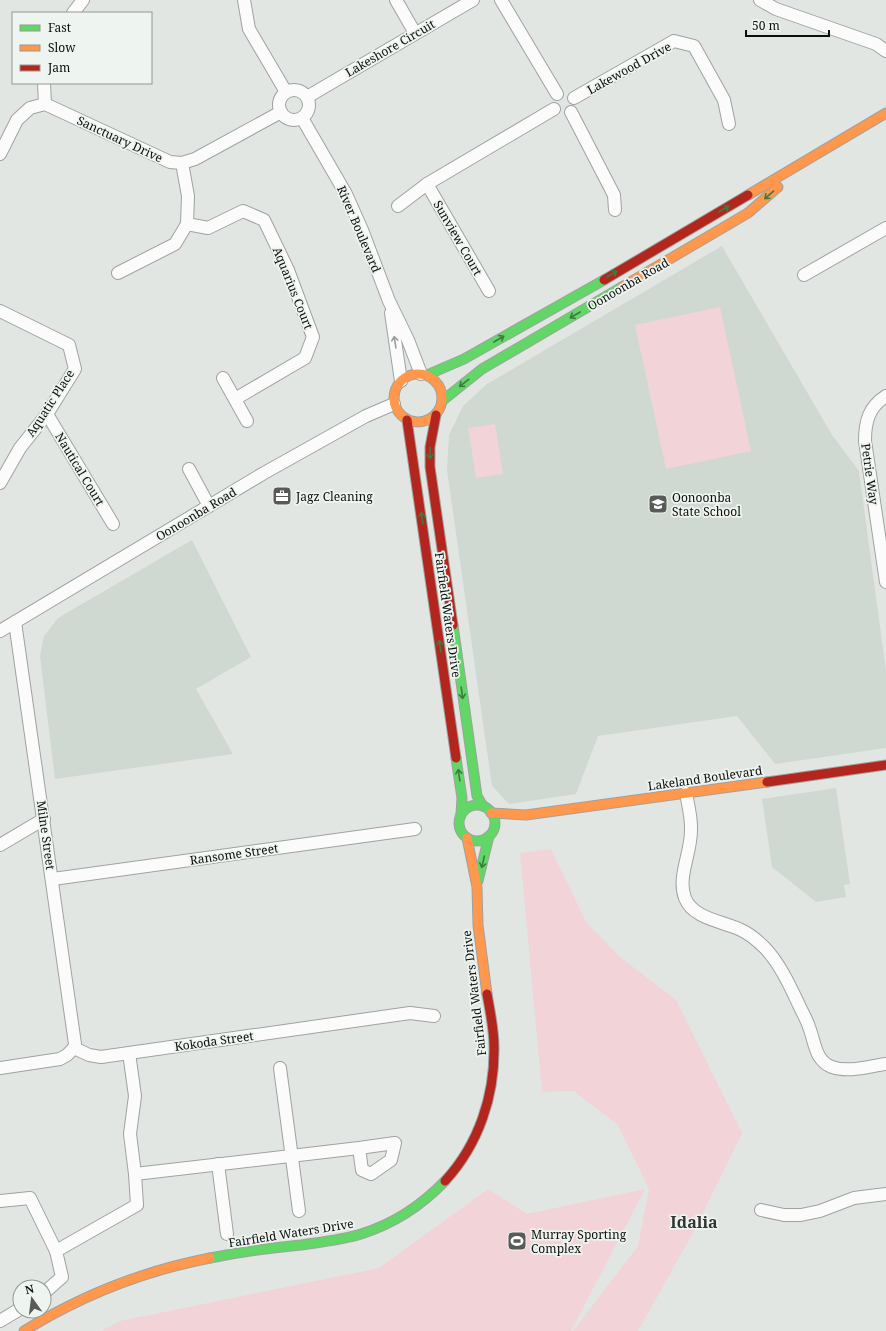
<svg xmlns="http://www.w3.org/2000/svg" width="886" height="1331" font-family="'Noto Serif',serif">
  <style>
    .built { fill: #d0d8d2 }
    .green { fill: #f2d3d8 }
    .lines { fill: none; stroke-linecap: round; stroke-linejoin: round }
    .street-casing { stroke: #9fa2a0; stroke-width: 14 }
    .fast-casing { stroke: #9fa2a0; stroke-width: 11 }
    .slow-casing { stroke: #9fa2a0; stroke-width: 11 }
    .jam-casing { stroke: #9fa2a0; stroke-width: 11 }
    .street { stroke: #fbfbfb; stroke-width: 12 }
    .fast { stroke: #63d668; stroke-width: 9 }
    .slow { stroke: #ff974d; stroke-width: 9 }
    .jam { stroke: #b3261e; stroke-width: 9 }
    .oneway { stroke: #3c7c3f }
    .oneway2 { stroke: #9b9c9b }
    .labels { text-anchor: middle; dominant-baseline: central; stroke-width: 3.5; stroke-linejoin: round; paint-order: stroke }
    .street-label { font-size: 12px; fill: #0c0e0c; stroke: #eef4ef }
    .poi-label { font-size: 12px; fill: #0c0e0c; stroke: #eef4ef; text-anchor: start }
    .district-label { font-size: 16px; font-weight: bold; fill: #323633; stroke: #eef4ef }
  </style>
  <rect width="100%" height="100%" fill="#e2e6e3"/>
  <g class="built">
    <polygon points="722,246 832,435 859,471 886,671 886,748 775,764 737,716 598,736 576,794 509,804 492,786 447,470 449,435 463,406 487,384"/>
    <polygon points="192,540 251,657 196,689 233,754 55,779 40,656 44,636 58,618"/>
    <polygon points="836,788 850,884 844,885 846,897 816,902 772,867 762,799"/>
  </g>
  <g class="green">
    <polygon points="720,307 751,451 666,469 635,325"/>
    <polygon points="495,424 503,474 476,478 468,428"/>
    <polygon points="551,849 586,922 620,957 676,1000 742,1133 694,1231 638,1331 573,1331 638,1246 649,1189 618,1125 574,1091 542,1092 520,853"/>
    <polygon points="488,1189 527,1214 645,1189 571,1331 101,1331 120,1321 379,1268"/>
  </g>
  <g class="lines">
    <defs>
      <g id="street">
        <polyline points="244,0 249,29 286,92"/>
        <polyline points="396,0 415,33"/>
        <polyline points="501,0 557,94"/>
        <polyline points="760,0 776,9 876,44 886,51"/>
        <polyline points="73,13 83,0"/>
        <polyline points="44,83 45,104"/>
        <circle cx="294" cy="105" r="15"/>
        <polyline points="307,97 473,0"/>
        <polyline points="574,98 674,41 694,46 724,100 729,124"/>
        <polyline points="571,112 614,195 615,210"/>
        <polyline points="302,118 346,194 362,230 389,301 408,340 421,374"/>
        <polyline points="0,154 17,120 30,108 45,104 170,162 182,163 195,159 281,112"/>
        <polyline points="427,184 489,291"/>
        <polyline points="398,206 427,184 554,109"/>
        <polyline points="187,224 208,228 243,211 264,220 288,270 313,337 305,358 235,399"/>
        <polyline points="118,273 175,244 187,224 188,196 182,163"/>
        <polyline points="804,275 886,228"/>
        <polyline points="0,311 69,345 75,369 47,414 20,448 0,483"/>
        <polyline points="391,313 401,381"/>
        <polyline points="223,378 247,421"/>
        <path d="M886,396c-17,11 -21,25 -21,45l21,141"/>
        <polyline points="47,414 113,524"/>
        <polyline points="189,469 209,506"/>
        <polyline points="15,622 75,1044 74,1048"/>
        <polyline points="0,631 264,473 366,416 394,404"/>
        <path d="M686,793c3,16 7,32 4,48 -2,18 -12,39 -5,57 8,21 38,23 56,32 9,4 17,11 24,18 15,16 25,38 34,57 3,7 8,15 10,22 4,10 5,20 10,29 3,5 7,9 13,11 16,6 38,-1 54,-3"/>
        <polyline points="0,845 44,819"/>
        <polyline points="53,879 415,829"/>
        <polyline points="74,1048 89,1055 101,1057 410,1013 434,1016"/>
        <polyline points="0,1068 60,1059 67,1055 74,1048"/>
        <polyline points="280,1068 299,1211"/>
        <polyline points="218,1164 227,1234"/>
        <polyline points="135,1174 359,1148 395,1143 391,1160 371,1174 362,1170 359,1148"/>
        <polyline points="0,1201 30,1198 56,1251"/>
        <polyline points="761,1210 784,1215 801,1215 820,1211 854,1198 886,1194"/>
        <polyline points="44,1293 62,1277 56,1251 137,1205 135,1174 130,1134 135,1096 129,1053"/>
        <polyline points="0,1321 20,1309"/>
      </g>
      <g id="fast">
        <polyline points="427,375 464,359 604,280"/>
        <polyline points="442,401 482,369 622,287"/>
        <polyline points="453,625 477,796 483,806"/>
        <polyline points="456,758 462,798 461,814"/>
        <circle cx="477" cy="823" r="18"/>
        <polyline points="478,881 489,836"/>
        <path d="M210,1258c30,-6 60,-10 91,-13 20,-3 41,-5 60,-11 32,-10 61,-29 84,-53"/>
      </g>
      <g id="slow">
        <polyline points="748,195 886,113"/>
        <polyline points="622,287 748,213 778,187"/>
        <circle cx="418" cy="398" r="24"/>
        <polyline points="491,813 526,815 767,782"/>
        <polyline points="467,838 477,887 478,925 487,994"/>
        <path d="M24,1331c58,-36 119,-60 186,-73"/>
      </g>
      <g id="jam">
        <polyline points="604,280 748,195"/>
        <polyline points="436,415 430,447 430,467 453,625"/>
        <polyline points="407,420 456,758"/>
        <polyline points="767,782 886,765"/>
        <path d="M445,1181c34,-37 50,-86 49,-135 0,-17 -4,-35 -7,-52"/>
      </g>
    </defs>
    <use href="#street" class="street-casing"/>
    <use href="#fast" class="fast-casing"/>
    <use href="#slow" class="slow-casing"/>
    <use href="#jam" class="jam-casing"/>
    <use href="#street" class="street"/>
    <use href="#fast" class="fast"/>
    <use href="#slow" class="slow"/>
    <use href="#jam" class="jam"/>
  </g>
  <defs><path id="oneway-shaft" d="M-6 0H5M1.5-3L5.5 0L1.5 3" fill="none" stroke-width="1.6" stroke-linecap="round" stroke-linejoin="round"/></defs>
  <g class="oneway">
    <use href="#oneway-shaft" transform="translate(769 195) rotate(139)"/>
    <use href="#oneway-shaft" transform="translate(724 209) rotate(-30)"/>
    <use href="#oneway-shaft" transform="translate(612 274) rotate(-30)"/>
    <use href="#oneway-shaft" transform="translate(575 315) rotate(150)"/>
    <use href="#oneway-shaft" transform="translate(499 339) rotate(-30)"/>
    <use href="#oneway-shaft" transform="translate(464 383) rotate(142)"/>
    <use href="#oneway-shaft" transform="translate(430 453) rotate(91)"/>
    <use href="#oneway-shaft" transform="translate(422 518) rotate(-98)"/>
    <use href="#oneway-shaft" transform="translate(440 646) rotate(-98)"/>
    <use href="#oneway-shaft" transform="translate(462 693) rotate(82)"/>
    <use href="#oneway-shaft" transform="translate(459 775) rotate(-98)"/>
    <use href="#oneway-shaft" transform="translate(483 862) rotate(103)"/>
  </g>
  <use class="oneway2" href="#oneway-shaft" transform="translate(395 342) rotate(-99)"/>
  <defs>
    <symbol id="office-square" viewBox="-11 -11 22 22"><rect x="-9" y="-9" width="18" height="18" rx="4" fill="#575a57" stroke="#eef4ef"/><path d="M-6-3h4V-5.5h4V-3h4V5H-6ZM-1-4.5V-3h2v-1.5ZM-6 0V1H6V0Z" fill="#fff"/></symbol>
    <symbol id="school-square" viewBox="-11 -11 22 22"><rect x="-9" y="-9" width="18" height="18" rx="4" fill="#575a57" stroke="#eef4ef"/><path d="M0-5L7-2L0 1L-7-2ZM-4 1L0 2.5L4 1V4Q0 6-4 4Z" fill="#fff"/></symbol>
    <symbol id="stadium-square" viewBox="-11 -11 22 22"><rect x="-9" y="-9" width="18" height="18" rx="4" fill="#575a57" stroke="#eef4ef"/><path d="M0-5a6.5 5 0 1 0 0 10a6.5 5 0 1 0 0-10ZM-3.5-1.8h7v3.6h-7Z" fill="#fff"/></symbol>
  </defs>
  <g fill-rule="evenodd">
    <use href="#office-square" x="271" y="485" width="22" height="22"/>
    <use href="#school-square" x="647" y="493" width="22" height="22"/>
    <use href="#stadium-square" x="506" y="1230" width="22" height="22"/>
  </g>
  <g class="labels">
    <g class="street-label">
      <text transform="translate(390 48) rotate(-30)">Lakeshore Circuit</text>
      <text transform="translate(629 68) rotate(-29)">Lakewood Drive</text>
      <text transform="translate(120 139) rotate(25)">Sanctuary Drive</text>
      <text transform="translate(359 229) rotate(67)">River Boulevard</text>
      <text transform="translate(458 238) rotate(60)">Sunview Court</text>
      <text transform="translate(628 284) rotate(-30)">Oonoonba Road</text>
      <text transform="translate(293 288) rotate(68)">Aquarius Court</text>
      <text transform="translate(50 403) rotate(-57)">Aquatic Place</text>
      <text transform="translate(80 469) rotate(59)">Nautical Court</text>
      <text transform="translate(870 474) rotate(82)">Petrie Way</text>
      <text transform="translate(196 514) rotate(-31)">Oonoonba Road</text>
      <text transform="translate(448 615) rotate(82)">Fairfield Waters Drive</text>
      <text transform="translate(705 778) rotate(-8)">Lakeland Boulevard</text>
      <text transform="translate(46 835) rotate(82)">Milne Street</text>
      <text transform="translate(234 854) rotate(-8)">Ransome Street</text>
      <text transform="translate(474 993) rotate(-97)">Fairfield Waters Drive</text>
      <text transform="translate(214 1041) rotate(-8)">Kokoda Street</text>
      <text transform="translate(291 1233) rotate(-9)">Fairfield Waters Drive</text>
    </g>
    <g class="poi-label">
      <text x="296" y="496">Jagz Cleaning</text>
      <text x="672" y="497">Oonoonba<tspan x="672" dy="14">State School</tspan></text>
      <text x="531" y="1234">Murray Sporting<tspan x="531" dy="14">Complex</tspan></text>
    </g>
    <g class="district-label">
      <text x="694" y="1222">Idalia</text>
    </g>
  </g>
  <rect x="12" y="12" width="140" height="72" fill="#eef4ef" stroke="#949894"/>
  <rect x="20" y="25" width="20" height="6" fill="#63d668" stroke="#949894"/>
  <text x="48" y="32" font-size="12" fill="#0c0e0c">Fast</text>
  <rect x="20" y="45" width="20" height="6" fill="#ff974d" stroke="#949894"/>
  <text x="48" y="52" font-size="12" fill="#0c0e0c">Slow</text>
  <rect x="20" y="65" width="20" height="6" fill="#b3261e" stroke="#949894"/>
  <text x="48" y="72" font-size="12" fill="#0c0e0c">Jam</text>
  <g transform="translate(32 1299) rotate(346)"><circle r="19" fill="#eef4ef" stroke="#949894"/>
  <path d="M0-3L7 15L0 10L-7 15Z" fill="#575a57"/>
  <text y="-6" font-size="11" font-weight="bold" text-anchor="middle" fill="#0c0e0c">N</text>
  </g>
  <path d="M746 30v6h83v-6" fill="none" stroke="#0c0e0c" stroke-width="2"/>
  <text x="752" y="30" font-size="12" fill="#0c0e0c" stroke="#eef4ef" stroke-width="3" paint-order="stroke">50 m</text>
</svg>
